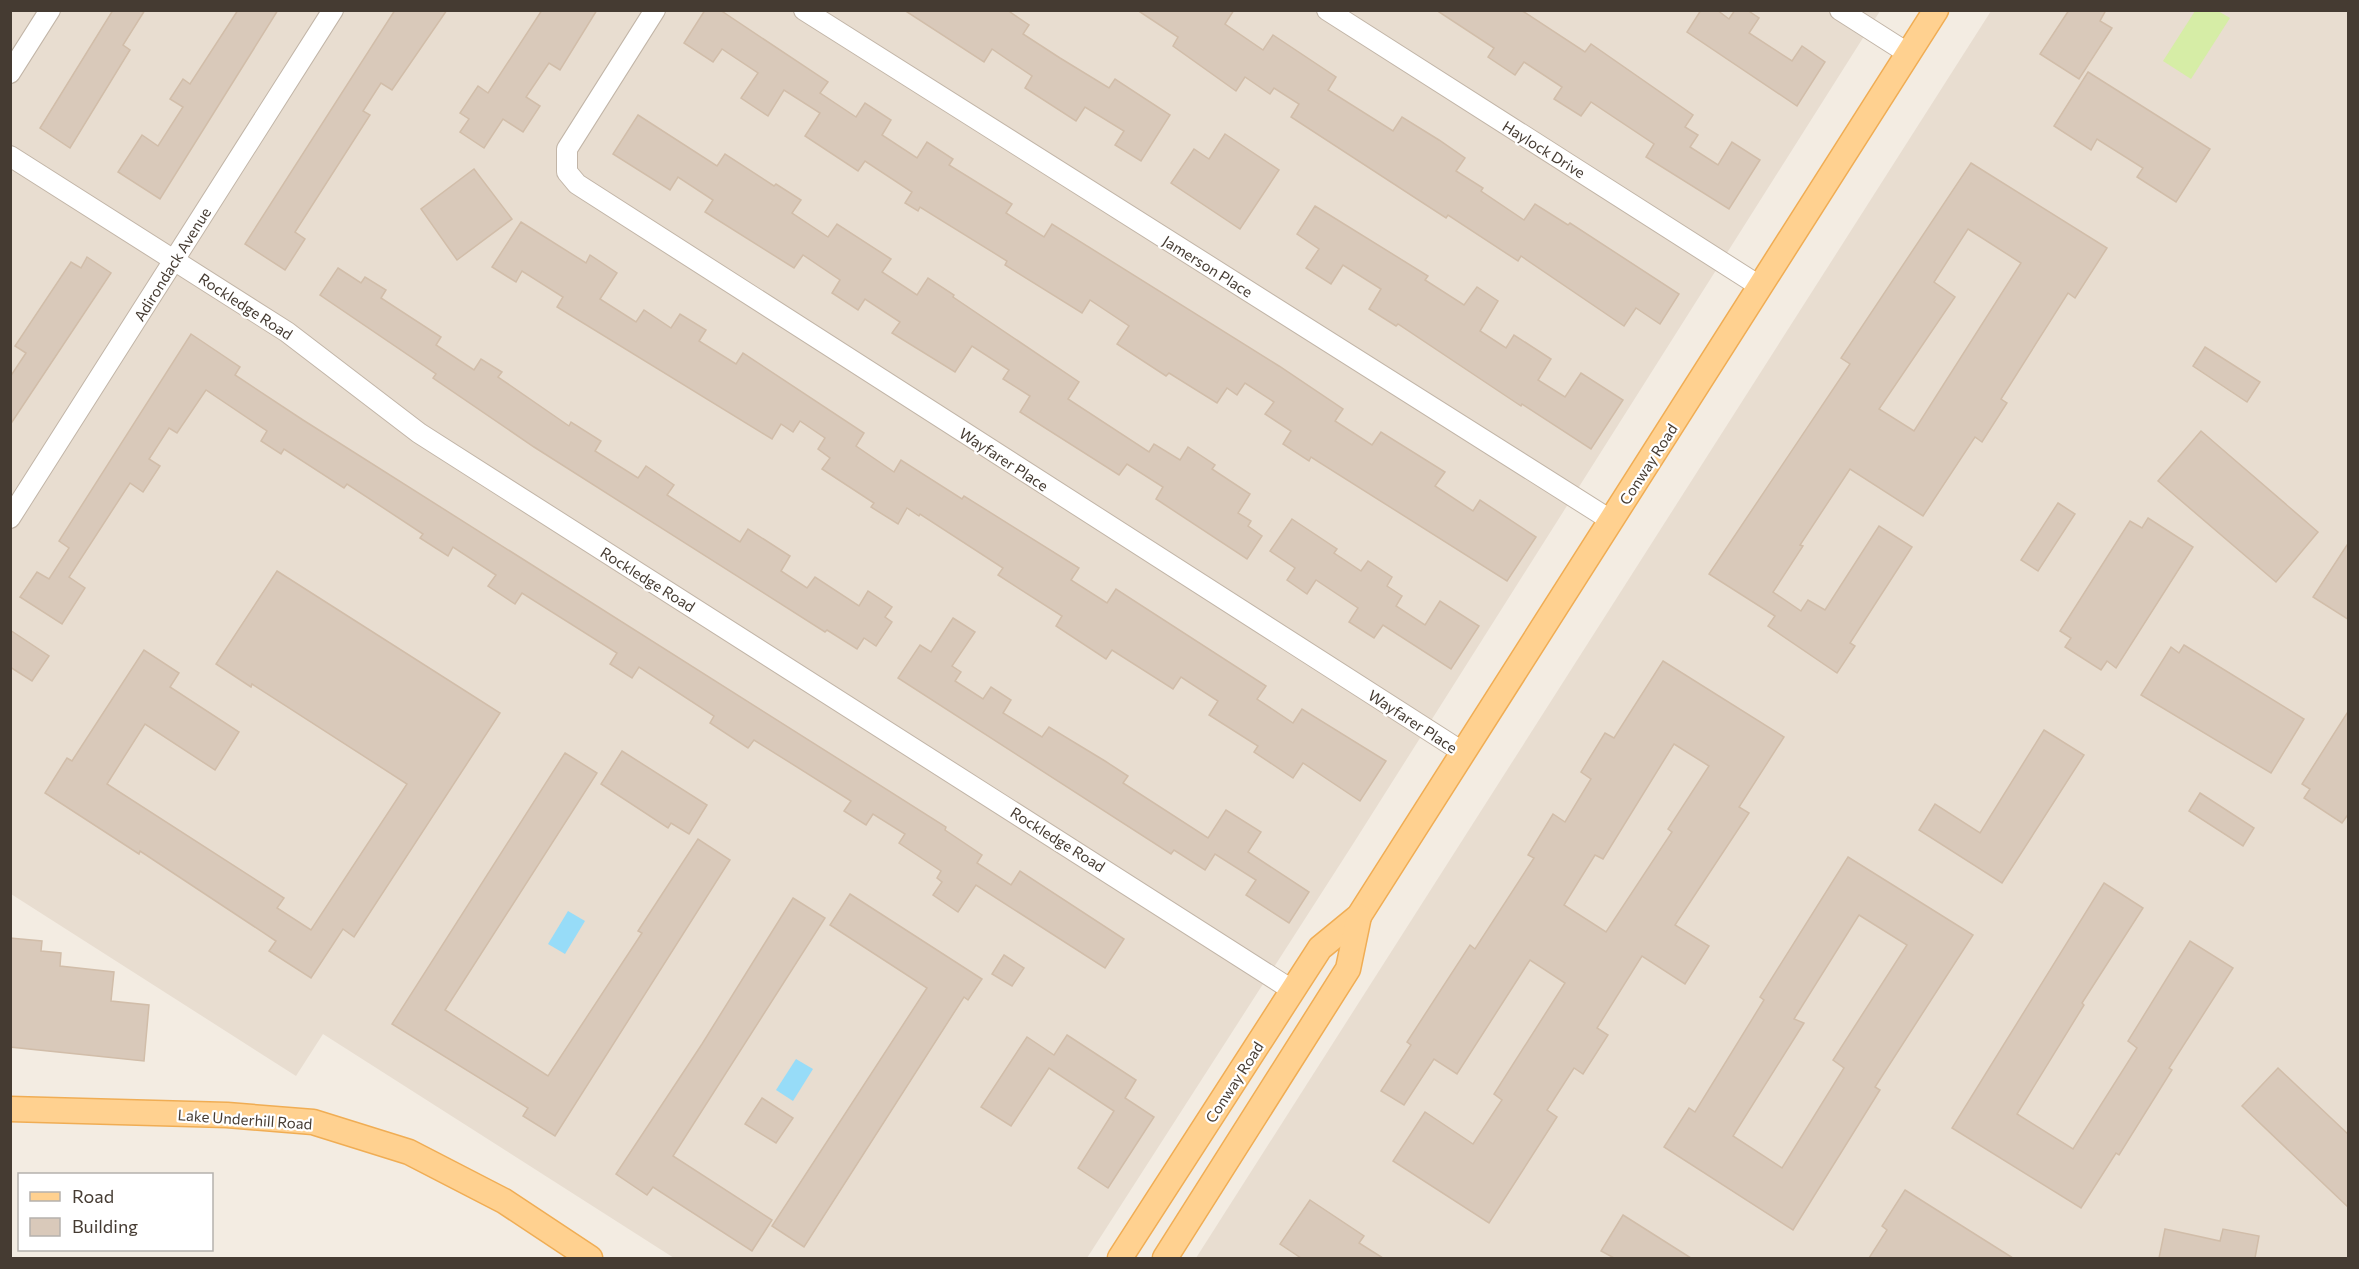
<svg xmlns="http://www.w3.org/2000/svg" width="2359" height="1269" font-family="Commissioner,sans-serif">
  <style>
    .residential { fill: #e8ddd0 }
    .green { fill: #d6eda6 }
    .water { fill: #97dcf8 }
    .building { fill: #d9c9ba; stroke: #d1bda9; stroke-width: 1.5; fill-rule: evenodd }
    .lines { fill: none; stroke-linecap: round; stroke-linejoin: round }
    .minor-casing { stroke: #c2b5a7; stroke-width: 22 }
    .major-casing { stroke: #f0ad54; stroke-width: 27 }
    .minor { stroke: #fff; stroke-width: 20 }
    .major { stroke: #ffd190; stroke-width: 24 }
    .labels { text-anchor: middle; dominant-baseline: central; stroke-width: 4.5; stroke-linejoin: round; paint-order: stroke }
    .street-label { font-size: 15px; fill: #453b32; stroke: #fff }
  </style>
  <rect width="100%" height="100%" fill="#f3ece2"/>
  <g class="residential">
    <polygon points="10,11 1880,11 1353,844 1087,1258 674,1258 323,1034 296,1076 11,894"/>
    <polygon points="1991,11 2348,11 2348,1258 1196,1258"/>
  </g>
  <polygon class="green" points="2195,11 2218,11 2230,18 2191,79 2163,61"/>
  <g class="water">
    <polygon points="568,911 585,921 565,954 548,944"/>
    <polygon points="796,1059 813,1069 793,1101 776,1090"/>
  </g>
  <g class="building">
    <polygon points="113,10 145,10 123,45 130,50 70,148 40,128"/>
    <polygon points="238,10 278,10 160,199 118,172 142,135 158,146 183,107 170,99 183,79 190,84"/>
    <polygon points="395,10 447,10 392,90 381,83 363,111 370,115 295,232 305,239 285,270 245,244"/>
    <polygon points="542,10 597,10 560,70 549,63 526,97 540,106 523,132 503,119 484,148 460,132 469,119 460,113 478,86 488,93"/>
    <polygon points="705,10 720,10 828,82 820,93 856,117 865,103 891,120 882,135 917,158 927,142 953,159 949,165 1012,204 1006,213 1044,237 1052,224 1279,366 1343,409 1335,421 1372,445 1381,432 1445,472 1435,486 1473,511 1480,500 1536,537 1507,581 1311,457 1309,461 1283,444 1291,431 1265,414 1274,402 1245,383 1237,395 1227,388 1217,403 1169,373 1166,376 1117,344 1129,326 1090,300 1082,313 1005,265 1007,261 920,207 918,211 905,203 912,192 865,161 858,171 805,136 820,113 784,90 768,116 741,98 758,73 722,49 713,62 684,43"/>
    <polygon points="904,10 1007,10 1029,25 1023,34 1060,58 1109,88 1115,79 1170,115 1141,161 1115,145 1124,131 1085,107 1076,121 1025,88 1032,76 992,49 984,62"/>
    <polygon points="1137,10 1234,10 1225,24 1263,50 1273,35 1336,77 1328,90 1393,131 1402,117 1439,140 1465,158 1456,171 1483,188 1481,191 1524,220 1535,204 1568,225 1570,223 1679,294 1660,324 1636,308 1624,326 1521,256 1518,261 1448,215 1446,218 1291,117 1299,104 1274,88 1270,94 1245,77 1236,91 1173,46 1178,37"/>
    <polygon points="1436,10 1521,10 1585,52 1591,44 1693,115 1685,127 1698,135 1690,147 1718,165 1732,142 1760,160 1729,209 1646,157 1654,144 1591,102 1581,116 1554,99 1562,87 1524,62 1515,75 1488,57 1494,48"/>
    <polygon points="1701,10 1717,10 1729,19 1735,10 1747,10 1759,18 1749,33 1792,61 1802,46 1825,62 1797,106 1687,32"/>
    <polygon points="2069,10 2106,10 2100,21 2112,28 2079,79 2040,54"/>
    <polygon points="2088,72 2210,149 2176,202 2137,177 2143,168 2097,139 2091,150 2054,126"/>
    <polygon points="638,115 717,166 725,154 774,186 776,184 801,200 792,213 828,237 837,224 891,259 882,272 917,295 928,278 954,295 953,297 1079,382 1068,399 1149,452 1154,444 1180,460 1188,447 1215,465 1212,469 1250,494 1238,513 1251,521 1248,526 1262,536 1247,559 1156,499 1163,487 1127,464 1119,475 1020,412 1030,396 1003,379 1009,370 972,346 955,372 892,333 900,322 865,299 858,310 832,293 840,280 803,255 794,268 705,212 713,200 678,177 670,190 613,154"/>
    <polygon points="1225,134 1279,170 1240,229 1171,183 1194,149 1209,159"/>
    <path d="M1971,163l136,85 -32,50 -7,-5 -67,106 6,4 -25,39 -7,-5 -52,79 -73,-47 -50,76 3,1 -30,46 28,19 7,-11 17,10 54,-84 33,21 -62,96 5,3 -18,27 -69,-47 7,-10 -66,-42 141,-210 -9,-6zM1968,229l53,34 -107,168 -35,-22 76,-112 -21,-15z"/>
    <polygon points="474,169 512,219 457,260 421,209"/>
    <polygon points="1315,206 1428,276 1425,280 1464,305 1477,287 1498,301 1480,331 1506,348 1514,335 1551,359 1538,380 1565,397 1581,373 1623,400 1591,449 1522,404 1521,406 1398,324 1396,326 1369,309 1381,289 1343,265 1331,284 1306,268 1319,249 1297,234"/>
    <polygon points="521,222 586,263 590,255 617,273 600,299 636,322 644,310 671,328 680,314 706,330 699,341 736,364 743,353 864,433 856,446 894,472 901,460 962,499 964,496 1079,568 1071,580 1107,603 1116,589 1266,686 1257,699 1293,723 1302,709 1386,761 1360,801 1303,763 1293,778 1254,752 1258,746 1209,715 1218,701 1181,677 1173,689 1112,650 1106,659 1056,626 1062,616 998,575 1003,568 920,514 919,516 907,508 898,524 871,507 874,503 822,469 830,458 818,449 825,438 800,421 793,432 781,424 772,439 557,307 563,297 522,271 516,282 492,267"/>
    <polygon points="87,257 111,273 10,425 10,377 26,353 15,346 71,262 81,268"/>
    <polygon points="338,268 361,283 365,277 386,290 381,298 441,337 436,345 474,370 481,359 502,372 498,377 569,426 571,422 601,441 595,451 638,478 646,466 674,485 667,495 740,542 748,529 790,556 781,571 807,588 815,577 859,606 868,591 892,607 885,617 892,622 876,646 864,638 857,649 827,630 825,632 534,447 433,378 436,374 320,295"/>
    <polygon points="191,334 240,367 235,375 303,420 946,827 945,830 982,855 977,863 1011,885 1020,871 1124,939 1105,968 976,885 958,912 933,895 942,882 937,878 941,871 899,843 905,834 873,814 866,825 844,811 851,801 754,740 748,748 710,723 714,716 639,667 632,678 610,664 617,653 522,593 515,604 488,586 496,575 453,547 448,556 420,538 423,534 347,484 344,488 284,449 281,454 261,441 267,431 206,390 177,433 169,428 149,459 160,466 143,492 130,483 69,577 85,588 62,624 20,597 37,572 49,579 69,548 59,541"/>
    <polygon points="2205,347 2260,382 2247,402 2193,366"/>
    <polygon points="2201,431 2318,532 2276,582 2158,481"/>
    <polygon points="2058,503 2075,514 2038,571 2021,560"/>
    <polygon points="2148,518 2193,547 2116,668 2107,661 2101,670 2065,647 2071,638 2060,631 2130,521 2142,528"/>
    <polygon points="1292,519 1337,549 1334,553 1361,571 1368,561 1392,577 1387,586 1402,596 1396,606 1425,625 1440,601 1479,626 1451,669 1383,625 1374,638 1349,622 1358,608 1316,580 1307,594 1287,580 1295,568 1270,551"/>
    <polygon points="2349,542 2349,620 2313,597"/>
    <polygon points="277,571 500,713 354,937 343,929 311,978 269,951 276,941 140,851 139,854 45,793 67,758 72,761 144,650 179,673 170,687 239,732 215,770 145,724 107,784 284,898 277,908 311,930 407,784 252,684 251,687 216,664"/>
    <polygon points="953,618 975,632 952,666 961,672 955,681 983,699 991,687 1011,700 1003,713 1042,737 1049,727 1105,761 1128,776 1123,783 1208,838 1226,810 1261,832 1248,852 1309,892 1289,923 1246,895 1256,880 1215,854 1205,870 1174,850 1171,854 898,678 920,645 931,652"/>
    <polygon points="10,630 49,656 32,681 10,667"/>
    <polygon points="2184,645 2304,719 2271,773 2141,695 2171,647 2179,653"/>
    <path d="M1663,661l121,76 -45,70 10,6 -74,112 34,21 -24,38 -43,-28 -45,72 11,7 -25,39 -9,-6 -27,42 10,7 -68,106 -96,-62 32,-49 48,32 29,-44 -8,-6 71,-111 -35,-23 -73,114 -23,-15 -30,46 -23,-14 30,-46 -4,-3 63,-97 5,4 59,-91 -6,-3 25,-41 12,8 26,-43 -10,-7 24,-39 9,5zM1674,744l35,22 -41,63 4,3 -66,100 -42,-27 31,-50 8,4z"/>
    <polygon points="2349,710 2349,813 2342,823 2304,798 2310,789 2302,784"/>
    <polygon points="2044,730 2084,755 2002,883 1919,830 1935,804 1980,833"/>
    <polygon points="622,751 707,805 689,834 671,823 668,828 601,784"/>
    <polygon points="565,753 597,773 445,1010 548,1076 642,933 638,931 698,839 730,860 555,1136 523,1116 528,1108 392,1024"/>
    <polygon points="2200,793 2254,828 2243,846 2189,811"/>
    <path d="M1848,857l125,78 -98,152 5,3 -87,140 -129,-83 25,-39 6,4 69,-112 -4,-3zM1859,915l48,30 -74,115 11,8 -62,100 -49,-32 71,-113 -10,-4z"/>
    <polygon points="2104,883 2143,908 2082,1003 2084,1005 2017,1114 2073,1149 2137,1048 2128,1041 2190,941 2233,968 2169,1068 2172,1070 2119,1155 2116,1153 2081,1208 1952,1128"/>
    <polygon points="850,894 982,979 968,1000 964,997 804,1247 772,1226 927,988 830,925"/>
    <polygon points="793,898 825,918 673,1156 772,1220 752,1251 653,1187 647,1195 616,1174 702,1044"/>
    <polygon points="10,938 42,941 41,951 61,953 60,966 114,972 111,1001 149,1005 144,1061 10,1047"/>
    <polygon points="1004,955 1024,968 1012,986 992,974"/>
    <polygon points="1067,1035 1136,1080 1125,1098 1154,1117 1108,1188 1078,1168 1114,1111 1049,1068 1011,1126 981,1107 1027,1037 1054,1055"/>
    <polygon points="2278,1068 2349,1135 2349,1208 2242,1106"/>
    <polygon points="762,1098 793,1118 776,1143 745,1124"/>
    <polygon points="1905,1190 2013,1258 1869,1258 1887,1230 1882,1226"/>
    <polygon points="1310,1200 1364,1236 1359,1243 1383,1258 1301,1258 1280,1244"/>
    <polygon points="1623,1215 1691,1258 1614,1258 1601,1251"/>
    <polygon points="2165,1229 2220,1241 2223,1229 2259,1236 2255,1258 2159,1258"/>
  </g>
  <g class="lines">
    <defs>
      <g id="minor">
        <polyline points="655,10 567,149 567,172 577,184 1464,753"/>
        <polyline points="804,10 1612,521"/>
        <polyline points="1327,10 1761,287"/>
        <polyline points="1840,10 1909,54"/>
        <polyline points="10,73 50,10"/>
        <polyline points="10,156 287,332 419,433 1292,990"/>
        <polyline points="10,518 333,10"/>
      </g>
      <g id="major">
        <polyline points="10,1109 227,1115 313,1122 409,1152 504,1201 590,1258"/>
        <polyline points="1120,1258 1320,948 1359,916 1936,10"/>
        <polyline points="1165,1258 1348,969 1359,916"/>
      </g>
    </defs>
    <use href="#minor" class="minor-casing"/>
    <use href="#major" class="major-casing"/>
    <use href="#minor" class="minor"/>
    <use href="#major" class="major"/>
  </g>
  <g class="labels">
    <g class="street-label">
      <text transform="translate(1544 149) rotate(32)">Haylock Drive</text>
      <text transform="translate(172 264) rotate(-58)">Adirondack Avenue</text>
      <text transform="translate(1208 266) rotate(32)">Jamerson Place</text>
      <text transform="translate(246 306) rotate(33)">Rockledge Road</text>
      <text transform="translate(1004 459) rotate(33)">Wayfarer Place</text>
      <text transform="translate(1648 464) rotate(-57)">Conway Road</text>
      <text transform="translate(648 579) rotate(32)">Rockledge Road</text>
      <text transform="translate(1413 721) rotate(33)">Wayfarer Place</text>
      <text transform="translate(1058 839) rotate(32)">Rockledge Road</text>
      <text transform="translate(1234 1082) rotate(-57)">Conway Road</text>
      <text transform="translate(245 1119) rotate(4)">Lake Underhill Road</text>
    </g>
  </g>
  <rect width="2359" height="1269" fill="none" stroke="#453b32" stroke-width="24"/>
  <rect x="18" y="1173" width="195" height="78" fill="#ffffff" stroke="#b5b1ad" stroke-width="1.5"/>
  <rect x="30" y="1192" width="30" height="9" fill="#ffd190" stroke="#b5b1ad" stroke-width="1.5"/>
  <text x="72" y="1203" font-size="18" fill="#453b32">Road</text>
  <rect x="30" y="1218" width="30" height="18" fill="#d9c9ba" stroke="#b5b1ad" stroke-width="1.5"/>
  <text x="72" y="1233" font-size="18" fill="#453b32">Building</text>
</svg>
